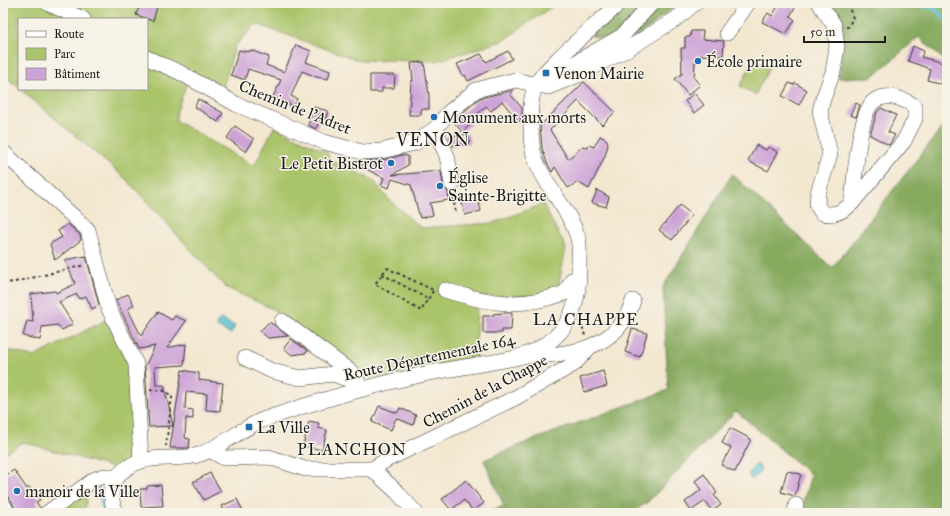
<svg xmlns="http://www.w3.org/2000/svg" width="950" height="516" font-family="'IM FELL Great Primer',serif">
  <style>
    .green { fill: #aac46b; stroke: #637044 }
    .forest { fill: #87aa5f; stroke: #52633e }
    .water { fill: #57c1d2; stroke: #3a6e77 }
    .lines { fill: none; stroke-linecap: round; stroke-linejoin: round }
    .stream { stroke: #57c1d2; stroke-width: 3.5 }
    .building { fill: #cda3d7 }
    .minor-casing { stroke: #3c3a37; stroke-width: 16 }
    .path { stroke: #3c3a37; stroke-width: 2; stroke-dasharray: 3 3; stroke-linecap: butt }
    .minor { stroke: #fff; stroke-width: 15 }
    .poi-dot { fill: #1f6fb2; stroke: #f7f3e8; stroke-width: 1.5 }
    .labels { text-anchor: middle; dominant-baseline: central; stroke-width: 3; stroke-linejoin: round; paint-order: stroke }
    .poi-label { font-size: 16px; fill: #1c1c1c; stroke: #f7f3e8; text-anchor: start }
    .street-label { font-size: 16px; fill: #1c1c1c; stroke: #f7f3e8 }
    .neighbourhood-label { font-size: 17px; letter-spacing: 1px; fill: #1c1c1c; stroke: #f7f3e8 }
    .quarter-label { font-size: 18px; letter-spacing: 1px; fill: #1c1c1c; stroke: #f7f3e8 }
  </style>
  <rect width="100%" height="100%" fill="#f7f3e8"/>
  <filter id="ink" filterUnits="userSpaceOnUse"><feTurbulence type="fractalNoise" baseFrequency=".025" numOctaves="2"/><feDisplacementMap in="SourceGraphic" scale="8" xChannelSelector="R" yChannelSelector="G"/><feConvolveMatrix kernelMatrix="1 2 1 2 8 2 1 2 1" color-interpolation-filters="sRGB"/></filter>
  <filter id="wash" filterUnits="userSpaceOnUse"><feTurbulence type="fractalNoise" baseFrequency=".012" numOctaves="4" result="noise"/><feDisplacementMap in="SourceGraphic" scale="16" xChannelSelector="R" yChannelSelector="G"/><feGaussianBlur stdDeviation="0.9" result="paint"/><feColorMatrix in="noise" values="0 0 0 0 0 0 0 0 0 0 0 0 0 0 0 0 0 1.4 0 .05"/><feComposite in="paint" operator="in"/></filter>
  <g filter="url(#wash)">
    <rect width="100%" height="100%" fill="#f3e7d0"/>
    <g class="green">
      <polygon points="3,3 557,3 502,41 437,61 358,60 256,24 235,46 223,87 190,74 176,113 176,121 254,166 274,127 327,152 330,160 373,180 389,200 421,228 493,223 543,204 566,248 558,287 546,295 477,297 476,358 375,380 275,310 225,287 125,178 20,89 147,89 147,19 19,19 19,88 3,74"/>
      <polygon points="754,60 769,68 755,95 740,86"/>
      <polygon points="108,319 128,362 133,382 137,456 114,468 23,442 3,454 3,349 34,357"/>
      <polygon points="89,487 84,513 53,513"/>
    </g>
    <g class="forest">
      <polygon points="615,3 679,3 631,42 591,36"/>
      <polygon points="832,3 947,3 947,63 919,37 872,77 839,78 844,24"/>
      <polygon points="947,121 947,513 800,513 811,475 736,411 648,502 631,513 482,513 504,506 484,460 527,442 668,390 663,287 732,174 832,268"/>
    </g>
    <g class="water">
      <polygon points="221,319 235,326 231,334 217,327 217,322"/>
      <polygon points="755,465 759,465 761,470 752,480 748,475"/>
    </g>
    <g class="lines">
      <g class="stream">
        <polyline points="912,3 935,9 947,21"/>
        <polyline points="99,483 98,491 105,513"/>
      </g>
    </g>
    <g id="blocks">
      <g class="building">
        <polygon points="141,3 158,3 153,21 136,15"/>
        <polygon points="780,3 798,3 790,16 795,20 786,34 762,22 768,13 772,16"/>
        <polygon points="691,31 703,31 702,39 724,41 723,56 697,55 697,62 695,62 694,78 700,85 688,95 675,79 682,74 681,48 685,48 685,37 690,37"/>
        <polygon points="296,45 311,51 306,62 330,71 328,79 317,77 302,71 291,96 297,99 294,106 273,97 281,80 248,69 245,80 231,75 239,50 249,52 250,50 269,57 266,65 284,72"/>
        <polygon points="913,46 924,51 921,57 947,64 942,84 927,80 930,69 908,61"/>
        <polygon points="508,51 512,59 468,81 465,75 463,76 457,64 481,54 486,62"/>
        <polygon points="424,62 429,95 429,109 421,109 421,115 409,115 411,81 413,81 411,63"/>
        <polygon points="370,75 395,75 394,88 382,88 382,92 370,92"/>
        <polygon points="584,82 615,112 602,125 578,101 550,130 568,159 583,146 588,148 589,145 594,147 600,136 607,140 608,145 605,156 589,189 578,182 568,188 555,167 552,172 547,163 542,148 540,126"/>
        <polygon points="789,83 794,85 795,83 807,90 799,105 782,96"/>
        <polygon points="514,90 510,94 522,108 522,117 519,122 502,101 491,111 486,106 469,122 471,124 462,132 453,121 480,98"/>
        <polygon points="694,93 704,105 694,113 685,101"/>
        <polygon points="198,99 223,113 218,122 195,107"/>
        <polygon points="856,103 860,105 856,117 850,115"/>
        <polygon points="314,107 328,111 325,120 320,119 316,129 308,125"/>
        <polygon points="881,108 896,115 888,132 895,135 889,145 870,135 877,112"/>
        <polygon points="235,126 254,139 246,152 227,138"/>
        <polygon points="468,134 470,143 453,146 449,137"/>
        <polygon points="756,145 766,150 768,147 778,152 768,171 748,161"/>
        <polygon points="402,155 408,156 408,165 392,175 441,171 443,186 448,192 449,200 430,203 433,215 420,218 411,185 392,179 389,188 381,185 384,178 362,167 365,161 388,159"/>
        <polygon points="597,190 609,197 606,207 592,203"/>
        <polygon points="477,196 481,211 465,215 461,199"/>
        <polygon points="680,205 692,215 672,240 659,230"/>
        <polygon points="68,224 80,235 81,240 55,260 50,244 62,237 58,231"/>
        <polygon points="86,256 99,305 92,309 86,296 79,299 77,294 59,302 73,324 62,330 58,325 42,327 40,340 23,336 27,321 33,322 31,294 55,291 56,293 73,285 75,283 65,260"/>
        <polygon points="128,294 134,305 128,309 141,336 158,312 172,320 175,316 186,321 167,348 186,344 184,365 155,367 156,385 164,385 173,426 149,427 145,366 155,346 139,349 116,300"/>
        <polygon points="503,313 512,313 511,330 502,330 502,333 483,333 483,316 493,316 493,314"/>
        <polygon points="269,322 274,325 288,336 268,338 260,331"/>
        <polygon points="632,329 647,333 640,357 625,352"/>
        <polygon points="291,339 308,351 306,353 292,355 284,348"/>
        <polygon points="182,370 199,373 199,380 223,383 220,411 206,410 207,394 186,392 185,409 193,410 193,419 186,418 185,438 190,439 189,448 170,448"/>
        <polygon points="603,371 607,386 584,392 580,378"/>
        <polygon points="379,406 397,413 400,408 416,415 413,425 396,418 391,430 372,422"/>
        <polygon points="309,421 319,423 318,428 327,430 322,450 303,446"/>
        <polygon points="730,428 751,439 735,472 721,465 731,448 722,443"/>
        <polygon points="14,470 27,489 29,487 40,500 36,502 40,508 38,513 17,513 11,500 3,492 3,477"/>
        <polygon points="787,471 801,474 795,496 781,492"/>
        <polygon points="210,473 221,491 204,500 193,482"/>
        <polygon points="704,474 717,493 714,495 721,505 712,511 705,501 691,511 685,502 701,490 695,481"/>
        <polygon points="466,480 484,503 473,511 464,500 451,510 442,499"/>
        <polygon points="161,485 163,506 141,507 140,489 147,489 147,486"/>
        <polygon points="237,499 244,513 225,513 222,506"/>
      </g>
    </g>
  </g>
  <g filter="url(#ink)">
    <use href="#blocks" fill-opacity="0" stroke="#3c3a37" stroke-width="1"/>
    <g class="lines">
      <defs>
        <g id="minor">
          <polyline points="47,3 83,19"/>
          <path d="M819,3l15,22 3,21 -4,26 -10,27 -3,12 10,43 -12,39 -1,12 5,8c12,3 21,-1 30,-10 2,-20 7,-91 22,-102 12,-9 30,-2 41,5v13l-11,22 -52,62"/>
          <polyline points="727,33 748,3"/>
          <polyline points="147,58 179,72 236,104 324,142 362,152 381,151 415,143 435,129 448,113 476,90 515,80 548,87 578,75 629,48 676,19 695,3"/>
          <polyline points="552,82 563,70 622,36 652,3"/>
          <polyline points="435,129 447,156 452,184"/>
          <polyline points="3,152 88,230 109,309 136,364 141,461"/>
          <path d="M445,290c44,14 75,19 120,3l7,-13h6"/>
          <polyline points="282,321 355,375 357,379"/>
          <path d="M528,356c43,-1 90,-7 105,-55"/>
          <polyline points="245,358 272,371 300,378 333,374 358,383"/>
          <polyline points="210,450 224,458 269,457 305,469 372,469 388,459 515,398 574,364 587,350"/>
          <polyline points="372,469 397,492 416,513"/>
          <polyline points="3,505 8,513"/>
          <polyline points="47,513 95,479 104,476 116,478"/>
          <path d="M115,513c-3,-11 -7,-25 1,-35 24,-30 57,-14 85,-24 23,-9 42,-27 64,-35 54,-19 109,-34 164,-46 30,-6 60,-9 90,-16 46,-15 61,-45 60,-92 0,-9 1,-19 -1,-27 -9,-30 -33,-51 -43,-80 -4,-11 -4,-22 -4,-33 -1,-13 -1,-25 4,-38 6,-18 63,-63 79,-79l3,-5"/>
          <polyline points="795,513 796,505"/>
        </g>
      </defs>
      <use href="#minor" class="minor-casing"/>
      <g class="path">
        <polyline points="846,27 848,27 853,18 847,3"/>
        <polyline points="450,196 451,202 454,202"/>
        <polyline points="453,197 456,214"/>
        <polyline points="382,274 428,299"/>
        <polyline points="3,283 15,282 85,265"/>
        <polyline points="433,291 421,311 375,284 387,268 433,290"/>
        <polyline points="581,321 585,336"/>
        <polyline points="150,390 166,391 172,397 166,446"/>
      </g>
      <use href="#minor" class="minor"/>
    </g>
  </g>
  <g class="poi-dot">
    <circle cx="698" cy="61" r="4"/>
    <rect x="542" y="69" width="8" height="8" rx="2"/>
    <circle cx="434" cy="117" r="4"/>
    <circle cx="391" cy="163" r="4"/>
    <circle cx="440" cy="186" r="4"/>
    <rect x="245" y="423" width="8" height="8" rx="2"/>
    <circle cx="17" cy="491" r="4"/>
  </g>
  <g class="labels">
    <g class="poi-label">
      <text x="706" y="61">École primaire</text>
      <text x="554" y="73">Venon Mairie</text>
      <text x="442" y="117">Monument aux morts</text>
      <text x="383" y="163" text-anchor="end">Le Petit Bistrot</text>
      <text x="448" y="177">Église<tspan x="448" dy="18">Sainte-Brigitte</tspan></text>
      <text x="257" y="427">La Ville</text>
      <text x="25" y="491">manoir de la Ville</text>
    </g>
    <g class="street-label">
      <text transform="translate(295 107) rotate(22)">Chemin de l'Adret</text>
      <text transform="translate(429 357) rotate(-12)">Route Départementale 164</text>
      <text transform="translate(485 391) rotate(-28)">Chemin de la Chappe</text>
    </g>
    <g class="neighbourhood-label">
      <text x="586" y="319">LA CHAPPE</text>
      <text x="352" y="449">PLANCHON</text>
    </g>
    <g class="quarter-label">
      <text x="433" y="140">VENON</text>
    </g>
  </g>
  <rect width="950" height="516" fill="none" stroke="#f7f3e8" stroke-width="16"/>
  <rect x="18" y="18" width="130" height="72" fill="#f7f3e8" stroke="#9f9d96"/>
  <rect x="26" y="31" width="20" height="6" fill="#ffffff" stroke="#9f9d96"/>
  <text x="54" y="38" font-size="12" fill="#1c1c1c">Route</text>
  <rect x="26" y="48" width="20" height="12" fill="#aac46b" stroke="#9f9d96"/>
  <text x="54" y="58" font-size="12" fill="#1c1c1c">Parc</text>
  <rect x="26" y="68" width="20" height="12" fill="#cda3d7" stroke="#9f9d96"/>
  <text x="54" y="78" font-size="12" fill="#1c1c1c">Bâtiment</text>
  <path d="M804 36v6h81v-6" fill="none" stroke="#1c1c1c" stroke-width="2"/>
  <text x="810" y="36" font-size="12" fill="#1c1c1c" stroke="#f7f3e8" stroke-width="3" paint-order="stroke">50 m</text>
</svg>
